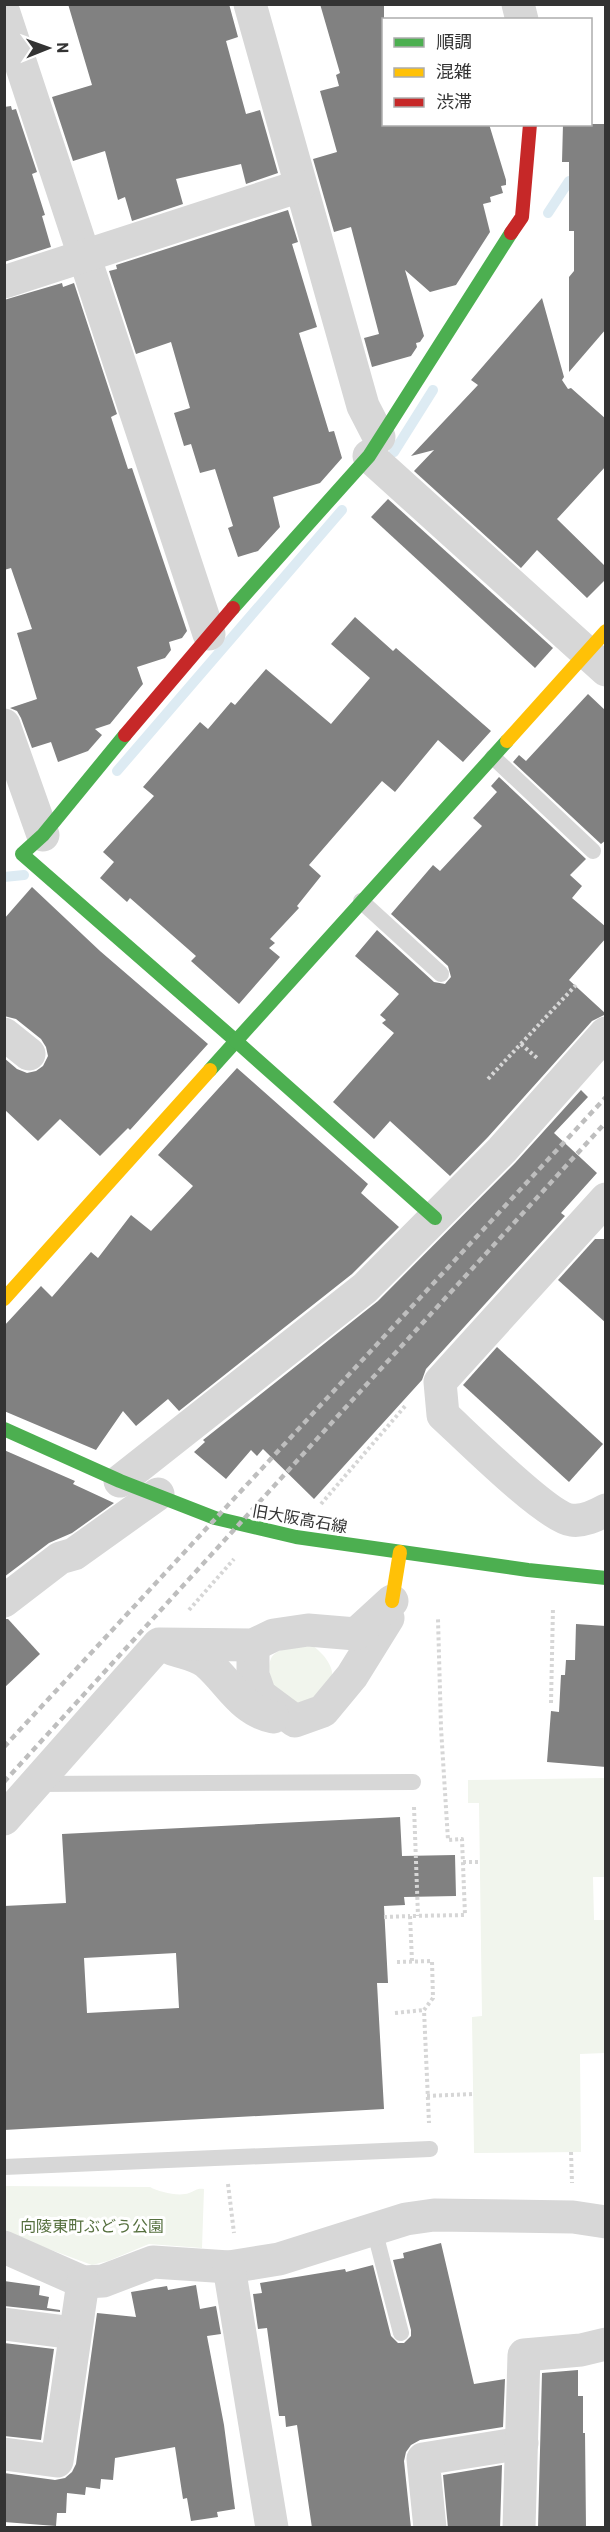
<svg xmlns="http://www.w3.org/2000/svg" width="610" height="2532" font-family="Barlow,'Noto Sans JP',sans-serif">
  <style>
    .green { fill: #f1f5ed }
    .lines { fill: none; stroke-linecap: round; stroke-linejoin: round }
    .stream { stroke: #ddebf3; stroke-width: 10 }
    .building { fill: #818181; fill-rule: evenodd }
    .path { stroke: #d6d6d6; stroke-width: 4; stroke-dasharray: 3 3; stroke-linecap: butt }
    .lane { stroke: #d7d7d7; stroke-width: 16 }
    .street { stroke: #d7d7d7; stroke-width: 33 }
    .fast { stroke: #4caf50; stroke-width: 14 }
    .slow { stroke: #ffc107; stroke-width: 14 }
    .jam { stroke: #c62828; stroke-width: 14 }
    .rail { stroke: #bebebe; stroke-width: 4.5; stroke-dasharray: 6 4.5; stroke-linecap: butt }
    .labels { text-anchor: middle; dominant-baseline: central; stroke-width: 6; stroke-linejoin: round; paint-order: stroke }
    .street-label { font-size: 16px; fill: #333; stroke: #fff }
    .park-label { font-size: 16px; fill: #56703f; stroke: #fff }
  </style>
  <rect width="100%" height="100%" fill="#fff"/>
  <g class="green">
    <path d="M313,1646c11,8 24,23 18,38 -4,7 -14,16 -20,22l-37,-9c-10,-45 -6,-48 39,-51z"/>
    <polygon points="605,1778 605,1877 593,1877 594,1920 604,1920 605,2053 580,2054 581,2152 474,2153 472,2017 482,2016 479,1803 468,1803 468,1780"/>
    <path d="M4,2186l146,1c9,5 29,10 39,6 7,-2 7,-5 15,-4l-2,59 -53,-4 -41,17 -16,4 -87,-32z"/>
  </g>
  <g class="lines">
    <g class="stream">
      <polyline points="548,213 569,181 581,178"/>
      <polyline points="394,452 433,390"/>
      <polyline points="117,771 342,510"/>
      <polyline points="4,877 24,875"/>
    </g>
  </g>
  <g class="building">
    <polygon points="68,4 229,4 238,37 226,41 246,114 260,110 278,173 246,184 241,164 176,179 183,204 132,221 125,197 118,200 105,151 73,161 52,97 92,85"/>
    <polygon points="320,4 384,4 384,124 489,124 506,180 506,185 501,186 503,193 490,197 491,202 483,204 490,232 456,285 430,292 405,270 424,336 420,342 416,343 417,347 411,356 372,367 364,338 379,334 351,227 334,232 313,159 337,152 320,91 339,86 336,75 340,73"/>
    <polygon points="11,106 12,110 16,109 37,172 32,174 45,215 42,216 51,247 4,262 4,107"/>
    <polygon points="563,124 606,124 606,329 569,372 569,277 574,271 574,231 569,231 569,162 562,162"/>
    <polygon points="288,210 298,242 292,244 317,327 299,333 329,432 334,431 342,458 320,483 273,497 280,527 258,551 238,557 228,528 233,526 215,469 200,473 191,444 184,446 174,413 190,408 171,342 136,354 109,271 117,269 116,265"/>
    <polygon points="62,283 63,287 74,283 117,414 111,417 128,469 132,468 187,631 182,638 169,642 171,650 165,658 137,667 143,684 110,724 95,729 102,735 88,751 58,762 51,742 32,748 21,718 17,711 10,708 37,699 17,633 32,629 11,568 4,570 4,300"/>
    <polygon points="542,298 564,377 562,380 568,389 571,388 606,419 606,466 557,519 606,567 606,579 587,598 537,550 521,568 414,471 434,450 411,456 478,385 471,380"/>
    <polygon points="388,499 553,648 535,668 371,517"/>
    <polygon points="355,617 393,651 396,648 491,731 463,762 438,740 395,792 382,781 309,865 321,876 297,906 299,908 270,939 275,943 269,948 280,957 239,1004 191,961 196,956 130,898 127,902 100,878 114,862 103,852 154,796 143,787 200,722 208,729 231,702 235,705 266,669 331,724 370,678 331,644"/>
    <polygon points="588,694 606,711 606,840 601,844 513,762 519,755 526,761"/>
    <polygon points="499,777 586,859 570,875 582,886 572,898 606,927 606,938 569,980 606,1014 592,1021 488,1137 450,1176 390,1121 374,1139 333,1102 394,1033 382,1023 386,1020 380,1015 399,994 355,956 377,930 434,982 445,984 451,977 448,966 391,914 433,865 440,871 482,826 473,818 497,792 491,786"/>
    <polygon points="32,887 100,951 208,1044 130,1130 128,1128 100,1156 60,1119 38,1141 4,1109 4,1058 17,1069 27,1073 36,1071 43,1066 48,1056 46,1047 41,1039 16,1019 4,1016 4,919"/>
    <polygon points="237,1068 368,1184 361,1193 399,1227 352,1274 179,1411 168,1399 136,1426 123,1411 96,1450 4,1411 4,1326 41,1286 52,1297 91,1252 98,1258 131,1215 151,1231 193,1186 158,1155"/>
    <polygon points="581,1090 588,1097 554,1133 597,1173 561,1213 565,1216 426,1369 422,1380 314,1499 263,1449 257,1456 251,1450 226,1479 194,1452 205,1442 203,1440 378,1301 515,1163"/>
    <polygon points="595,1239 606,1239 606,1323 558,1280"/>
    <polygon points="497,1347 603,1444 569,1482 463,1385"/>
    <polygon points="4,1450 75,1481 73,1484 114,1503 72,1533 49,1543 4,1577"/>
    <polygon points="4,1619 8,1619 40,1654 4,1688"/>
    <polygon points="576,1624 606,1626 606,1767 547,1762 551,1711 559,1712 561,1675 565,1675 566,1660 575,1660"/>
    <path d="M400,1817l2,39 53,-1 1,41 -52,1 1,8 -21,1 4,77h-11l7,126 -380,21v-224l62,-3 -4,-69zM176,1953l3,55 -92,5 -3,-55z"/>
    <polygon points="441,2243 474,2384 505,2379 503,2427 420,2440 411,2445 406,2452 404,2461 411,2528 312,2528 297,2425 286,2427 285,2416 279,2416 267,2328 258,2329 253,2294 262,2293 260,2283 345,2269 346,2272 373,2265 391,2336 398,2343 404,2343 411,2336 411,2330 393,2260 404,2258 403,2253"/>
    <polygon points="4,2281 40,2286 39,2295 49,2297 47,2308 60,2310 60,2312 4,2306"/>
    <polygon points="196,2285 200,2309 216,2306 221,2334 207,2336 224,2425 235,2509 217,2512 218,2517 191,2521 187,2498 183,2499 175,2447 115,2458 113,2480 101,2479 100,2489 86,2487 85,2495 67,2493 66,2513 57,2513 56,2526 4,2522 4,2473 55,2480 65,2478 72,2472 76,2464 97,2313 136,2317 131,2292 167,2286 168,2290"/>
    <polygon points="4,2343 54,2349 41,2440 4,2436"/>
    <polygon points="578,2370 578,2396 583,2396 583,2433 585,2433 586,2528 538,2528 542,2373"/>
    <polygon points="502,2465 500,2528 448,2528 443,2475"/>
  </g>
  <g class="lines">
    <g class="path">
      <polyline points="521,1044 537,1058"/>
      <polyline points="488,1079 576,985"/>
      <polyline points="321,1504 406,1405"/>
      <polyline points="189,1610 234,1559"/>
      <polyline points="551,1703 553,1607"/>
      <polyline points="414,1807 418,1916"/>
      <polyline points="463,1862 479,1862"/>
      <polyline points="384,1917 410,1916"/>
      <polyline points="412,1961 410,1916 465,1915 462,1839 448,1840 441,1728 438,1619"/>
      <polyline points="397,1962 432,1961 433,1998 424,2010 429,2123"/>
      <polyline points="395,2013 424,2010"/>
      <polyline points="427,2096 473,2094"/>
      <polyline points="571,2152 572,2183"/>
      <polyline points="228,2184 234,2233"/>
    </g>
    <g class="lane">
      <polyline points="493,757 593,851"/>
      <polyline points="361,901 441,974"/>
      <polyline points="36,1784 413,1782"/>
      <polyline points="4,2167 430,2149"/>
      <polyline points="374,2229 401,2333"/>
    </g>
    <g class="street">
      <polyline points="250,4 363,406 379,437"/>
      <polyline points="518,4 522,20"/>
      <polyline points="4,13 209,634"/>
      <polyline points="4,282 300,186"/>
      <polyline points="369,456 606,670"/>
      <polyline points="4,725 43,835"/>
      <polyline points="4,1034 29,1054"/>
      <path d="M606,1199l-166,183 3,33c22,20 104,102 128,105 12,2 24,-4 35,-10"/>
      <polyline points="120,1481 365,1288 502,1150 606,1033"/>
      <polyline points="4,1601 60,1558 74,1554 158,1494"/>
      <polyline points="253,1645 253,1675 260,1695 295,1721 323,1711 352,1676 388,1618"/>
      <path d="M172,1649c11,4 26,6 35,14 23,20 34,47 66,54"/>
      <polyline points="4,1819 159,1644 253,1645 274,1635 308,1630 356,1634 392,1601"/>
      <polyline points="4,2247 83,2282 103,2281 153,2262 229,2267 279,2259 406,2219 434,2215 573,2217 606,2222"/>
      <polyline points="229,2267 272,2528"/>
      <polyline points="4,2324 74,2333"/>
      <polyline points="4,2454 57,2461 83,2282"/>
      <polyline points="430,2528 423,2459 522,2443"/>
      <polyline points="519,2528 524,2355 581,2350 606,2344"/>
    </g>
    <g class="fast">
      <polyline points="233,608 369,456 511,233"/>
      <polyline points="125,735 43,835 22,854 236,1041 210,1070"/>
      <polyline points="435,1218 236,1041 507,741"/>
      <polyline points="4,1429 120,1481 215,1518 296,1537 528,1570 606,1578"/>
    </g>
    <g class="slow">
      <polyline points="507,741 606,631"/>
      <polyline points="4,1299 210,1070"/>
      <polyline points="392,1601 400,1552"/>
    </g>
    <g class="jam">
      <polyline points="511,233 522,217 530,124"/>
      <polyline points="125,735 233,608"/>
    </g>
    <g class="rail">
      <polyline points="4,1747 606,1097"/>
      <polyline points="4,1782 606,1122"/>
    </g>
  </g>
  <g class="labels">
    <g class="street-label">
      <text transform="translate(300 1518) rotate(10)">旧大阪高石線</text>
    </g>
    <g class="park-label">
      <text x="92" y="2225">向陵東町ぶどう公園</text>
    </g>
  </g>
  <rect width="610" height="2532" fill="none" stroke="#333333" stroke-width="12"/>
  <rect x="382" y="18" width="210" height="108" fill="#ffffff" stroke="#adadad" stroke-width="1.5"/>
  <rect x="394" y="38" width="30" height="9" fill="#4caf50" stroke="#adadad" stroke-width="1.5"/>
  <text x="436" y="48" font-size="18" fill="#333333">順調</text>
  <rect x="394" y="68" width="30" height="9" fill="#ffc107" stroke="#adadad" stroke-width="1.5"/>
  <text x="436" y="78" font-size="18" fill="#333333">混雑</text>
  <rect x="394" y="98" width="30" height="9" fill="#c62828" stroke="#adadad" stroke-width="1.5"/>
  <text x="436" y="108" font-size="18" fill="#333333">渋滞</text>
  <g transform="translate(48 48) rotate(89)" stroke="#ffffff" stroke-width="4.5" paint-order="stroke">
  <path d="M0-4.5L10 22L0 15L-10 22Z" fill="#333333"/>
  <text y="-9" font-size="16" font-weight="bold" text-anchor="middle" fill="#333333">N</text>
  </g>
</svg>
